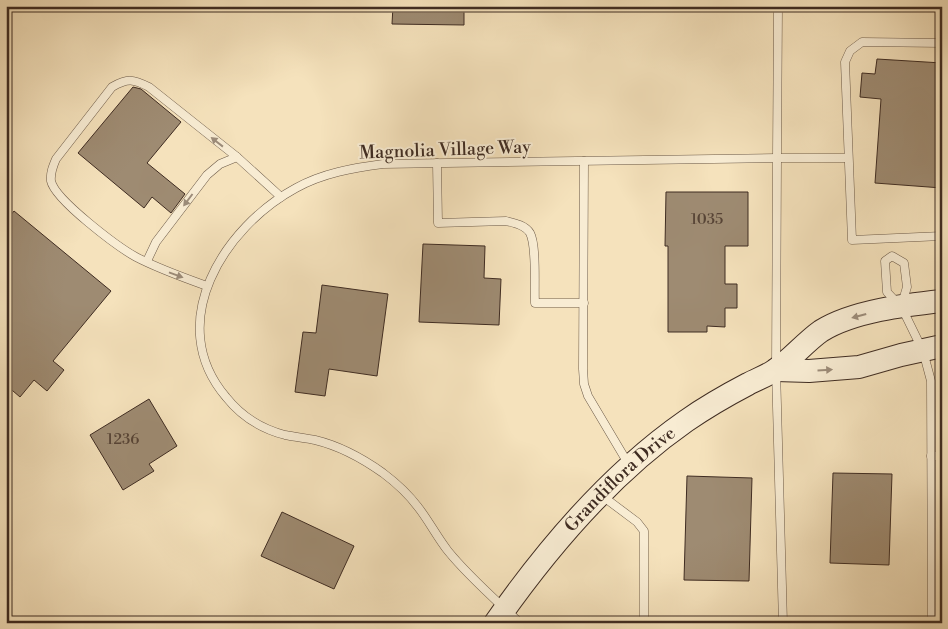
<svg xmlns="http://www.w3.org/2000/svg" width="948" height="629" font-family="'Libre Bodoni',serif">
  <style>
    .building { fill: #9e8b72; stroke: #3f2c22 }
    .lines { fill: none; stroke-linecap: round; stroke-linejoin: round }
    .lane-casing { stroke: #6c5a48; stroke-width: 9 }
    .secondary-casing { stroke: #3f2c22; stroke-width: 24 }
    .lane { stroke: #f8ecd3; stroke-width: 8 }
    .secondary { stroke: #f8ecd3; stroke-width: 22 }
    .oneway { fill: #9c8c7a }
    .labels { text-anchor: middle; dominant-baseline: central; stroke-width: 4; stroke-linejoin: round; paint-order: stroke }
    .number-label { font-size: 15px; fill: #574436 }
    .street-label { font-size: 18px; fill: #3f2c22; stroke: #f8ecd3 }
  </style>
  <rect width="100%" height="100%" fill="#f5e2bc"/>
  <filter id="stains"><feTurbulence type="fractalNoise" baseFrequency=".004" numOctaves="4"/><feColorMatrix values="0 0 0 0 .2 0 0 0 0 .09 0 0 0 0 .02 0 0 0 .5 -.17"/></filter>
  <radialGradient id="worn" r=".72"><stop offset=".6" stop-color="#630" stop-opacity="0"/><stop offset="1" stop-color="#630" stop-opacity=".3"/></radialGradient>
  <g class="building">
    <polygon points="393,6 464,6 464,25 392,24"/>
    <polygon points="877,59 942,63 942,188 875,183 881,99 860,97 862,73 875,74"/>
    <polygon points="133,87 141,89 181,122 147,163 185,194 171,213 152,197 144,208 78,153"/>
    <polygon points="666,192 748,192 748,246 725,246 725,284 737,284 737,308 725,308 725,327 707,326 707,332 668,332 668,246 665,246"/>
    <polygon points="14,211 111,291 53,361 64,370 47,391 34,380 20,397 6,385 6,221"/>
    <polygon points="423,244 485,246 484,278 501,279 499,325 419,322"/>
    <polygon points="322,285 388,294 377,376 329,369 325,396 295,392 303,332 316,333"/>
    <polygon points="149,399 177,446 149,464 154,471 123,490 90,435"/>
    <polygon points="833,473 892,474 889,565 830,563"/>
    <polygon points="687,476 752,478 749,581 684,580"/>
    <polygon points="282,512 354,546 334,589 261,556"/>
  </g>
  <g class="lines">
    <defs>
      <g id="lane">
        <polyline points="778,6 777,158 848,158"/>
        <polyline points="942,43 862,42 850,51 845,62 852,240 942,236"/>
        <polyline points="584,161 583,369 584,384 588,396 629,465"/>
        <path d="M437,163l1,60 68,-2c8,2 19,4 24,12 7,13 4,55 5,70h49"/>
        <polygon points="892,256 904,263 907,287 901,307 887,292 885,261"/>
        <polyline points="147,261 156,242 207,175 220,164 237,157"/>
        <path d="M207,286c-25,-9 -48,-17 -71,-29 -18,-10 -81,-57 -85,-76 -1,-8 2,-15 5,-22l56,-72c16,-9 21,-8 37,0l88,70 44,40"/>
        <polyline points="902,308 923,351 931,381 932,623"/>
        <polyline points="931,456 942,456"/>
        <polyline points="601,495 637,522 644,531 644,623"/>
        <polyline points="644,622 942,623"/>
        <path d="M520,623c-24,-23 -51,-46 -72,-72 -11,-14 -19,-30 -30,-44 -9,-12 -23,-25 -35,-34 -21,-15 -43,-27 -68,-33 -10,-2 -20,-3 -30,-5 -23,-6 -44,-19 -59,-38 -63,-74 -2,-170 70,-209 27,-15 57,-20 87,-24l394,-6 -1,212 7,253"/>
      </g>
      <g id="secondary">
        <polyline points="776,370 809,371 859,367 901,355 942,346"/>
        <path id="s1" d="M495,623c53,-76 115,-149 191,-202 20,-14 41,-26 62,-37 9,-5 19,-8 27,-14 16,-10 29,-27 46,-39 32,-20 84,-26 121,-30"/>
      </g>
    </defs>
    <use href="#lane" class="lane-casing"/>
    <use href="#secondary" class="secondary-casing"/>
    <use href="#lane" class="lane"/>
    <use href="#secondary" class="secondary"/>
  </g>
  <defs><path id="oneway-solid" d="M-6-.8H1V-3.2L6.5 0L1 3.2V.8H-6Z" transform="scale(1.25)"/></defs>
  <g class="oneway">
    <use href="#oneway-solid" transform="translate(217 142) rotate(-142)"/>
    <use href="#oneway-solid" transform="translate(188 200) rotate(127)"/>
    <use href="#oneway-solid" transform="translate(176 275) rotate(20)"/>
    <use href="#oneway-solid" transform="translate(859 316) rotate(165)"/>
    <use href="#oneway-solid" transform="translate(825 370) rotate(-3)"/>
  </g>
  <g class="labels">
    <g class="number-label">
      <text x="707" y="219">1035</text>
      <text x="123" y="439">1236</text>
    </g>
    <g class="street-label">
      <text transform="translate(445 150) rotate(-2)">Magnolia Village Way</text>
      <text stroke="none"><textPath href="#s1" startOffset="191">Grandiflora Drive</textPath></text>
    </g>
  </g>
  <rect width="948" height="629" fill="none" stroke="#f5e2bc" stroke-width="25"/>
  <rect x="8" y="8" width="933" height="614" fill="none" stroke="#3f2c22" stroke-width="2.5"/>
  <rect x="12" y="12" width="923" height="604" fill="none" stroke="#3f2c22"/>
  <rect width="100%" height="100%" filter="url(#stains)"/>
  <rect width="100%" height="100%" fill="url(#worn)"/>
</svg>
